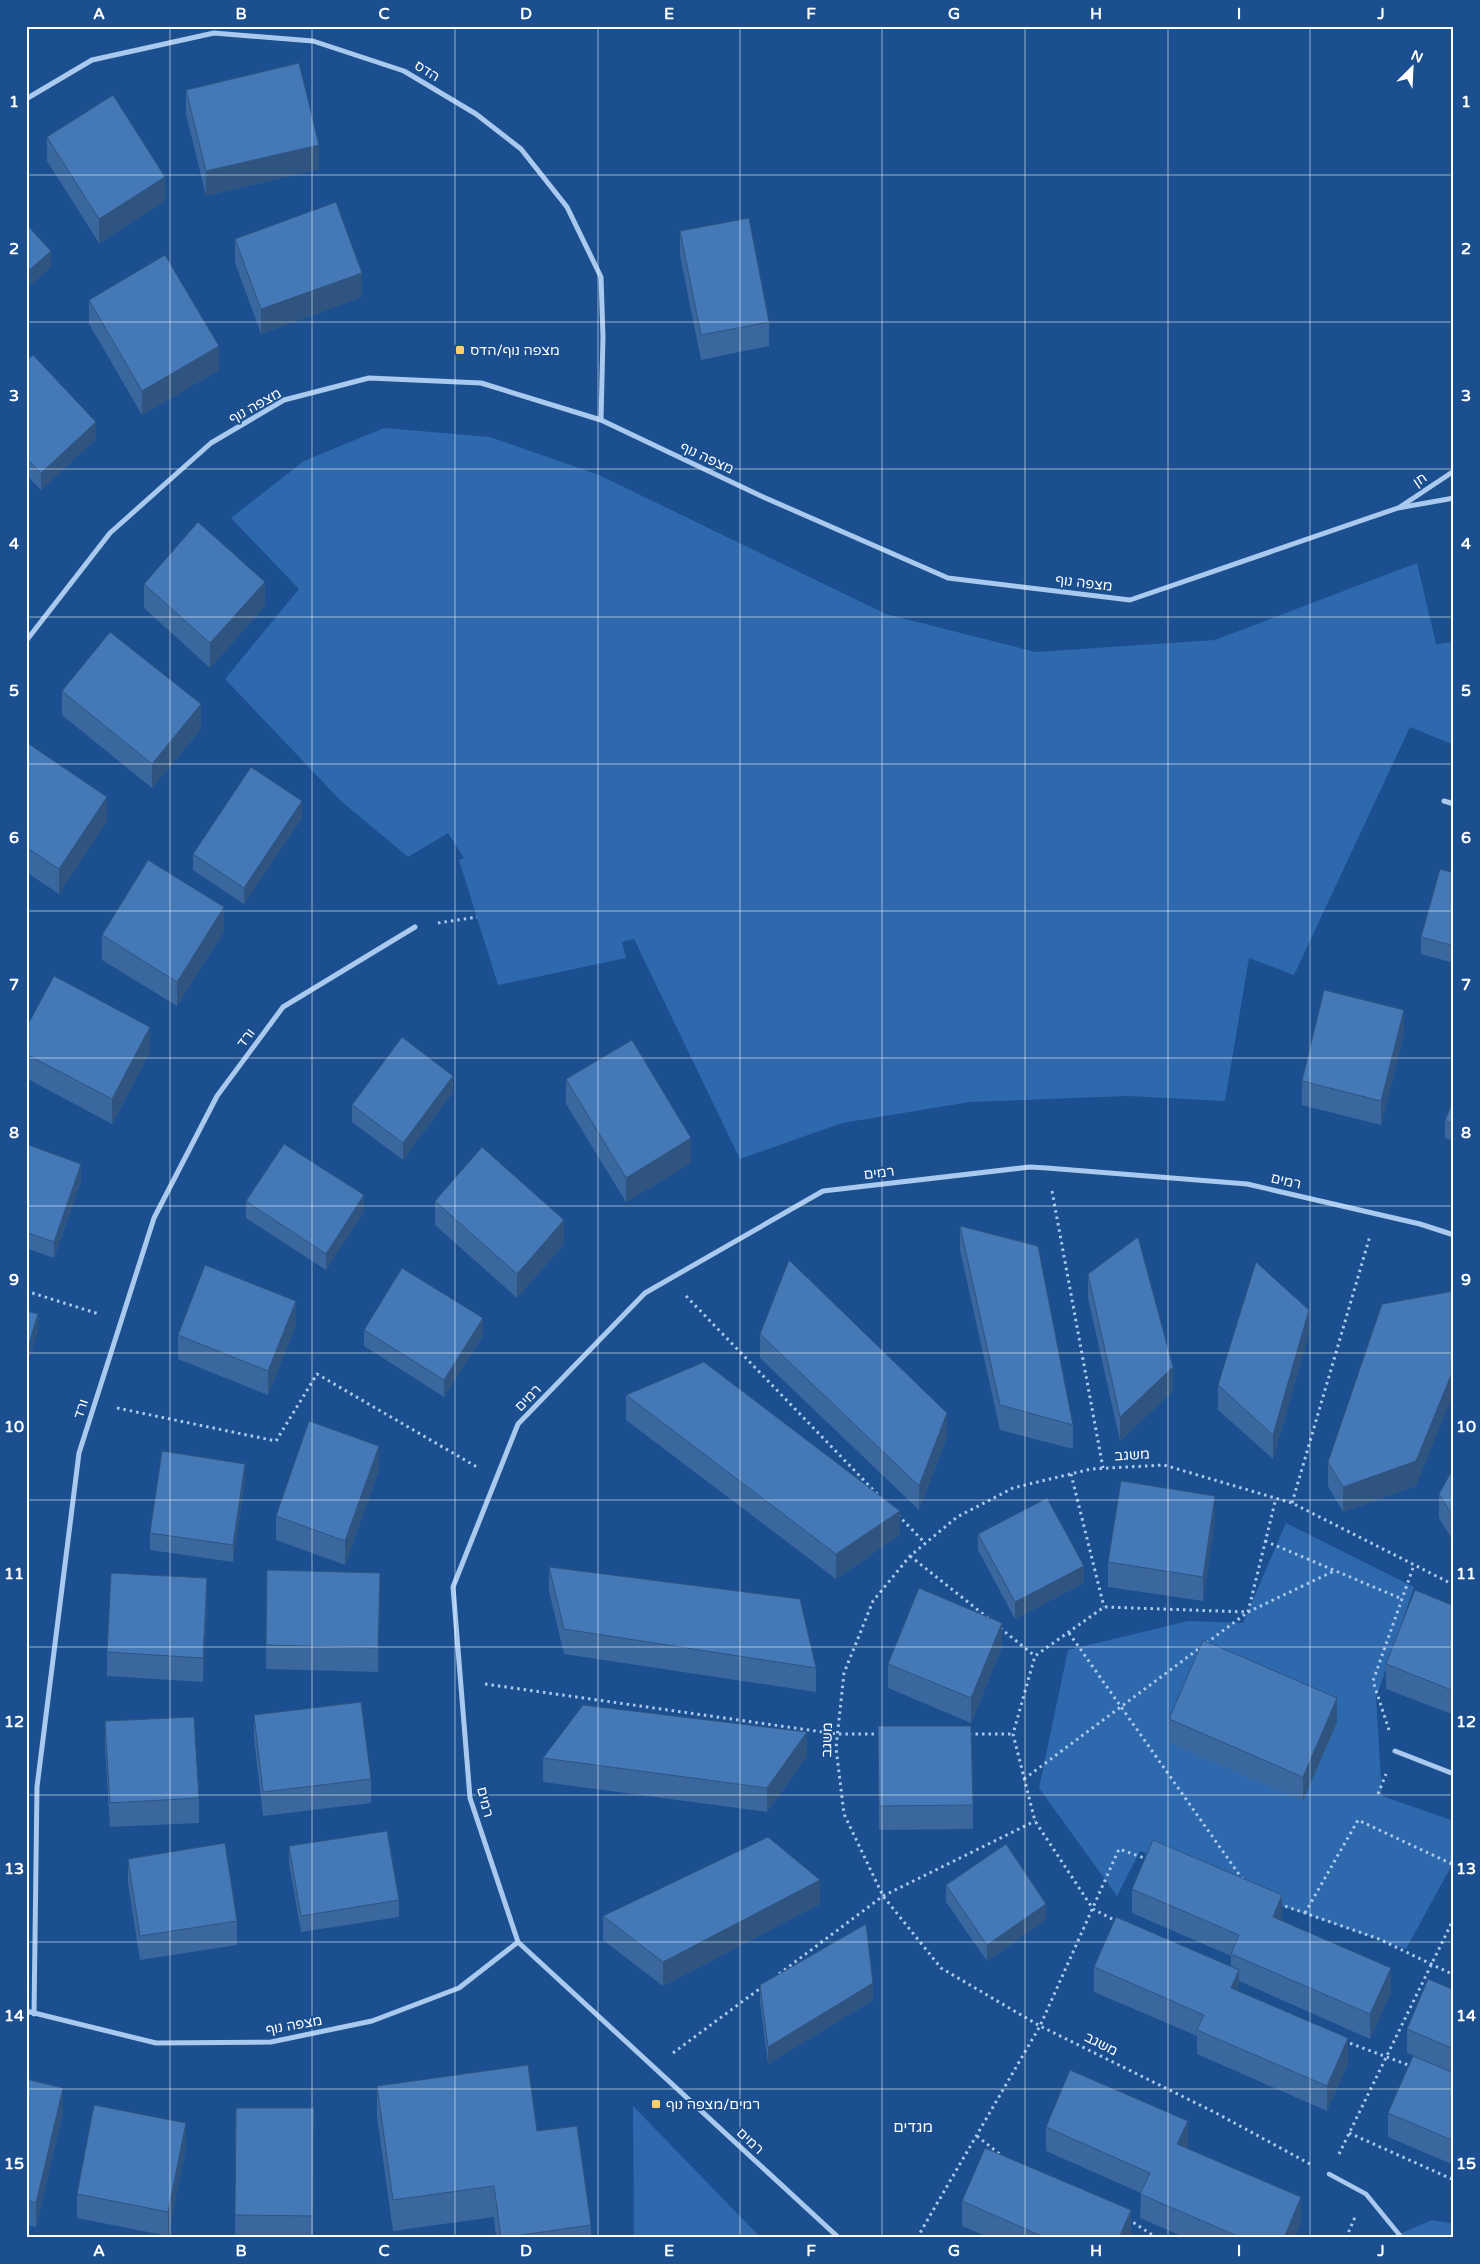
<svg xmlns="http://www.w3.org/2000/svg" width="1480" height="2264" font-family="'Varela Round',Heebo,sans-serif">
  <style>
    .green { fill: #2e69ad }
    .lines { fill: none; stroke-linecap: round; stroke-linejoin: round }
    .path { stroke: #a9c9ee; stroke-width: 3; stroke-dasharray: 2.5 4; stroke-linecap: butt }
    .pedestrian { stroke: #a9c9ee; stroke-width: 4.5 }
    .minor { stroke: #a9c9ee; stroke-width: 5 }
    .wall { fill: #3a679d }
    .shaded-wall { fill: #305480 }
    .building { fill: #4478b7; stroke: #305480 }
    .grid { fill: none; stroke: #fff; stroke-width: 1; stroke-opacity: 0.55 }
    .poi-dot { fill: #ffd166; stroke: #1b4f8f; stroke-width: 2 }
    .labels { text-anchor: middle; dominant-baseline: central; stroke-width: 4; stroke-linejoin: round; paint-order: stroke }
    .street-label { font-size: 14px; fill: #fff; stroke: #1b4f8f }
    .poi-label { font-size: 14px; fill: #fff; stroke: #1b4f8f; text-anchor: start }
    .neighbourhood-label { font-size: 15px; fill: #fff; stroke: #1b4f8f }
    .neatline { fill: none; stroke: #fff; stroke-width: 2 }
    .grid-label { font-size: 16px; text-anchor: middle; font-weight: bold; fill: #fff }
  </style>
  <rect width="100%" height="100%" fill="#1b4f8f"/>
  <g class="green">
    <polygon points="384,428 490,437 599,475 886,614 1036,652 1215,640 1417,563 1436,644 1454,642 1454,745 1410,727 1294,975 1249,958 1225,1101 1127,1096 970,1102 842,1123 740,1159 634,939 622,942 626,958 498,985 459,860 464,858 448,833 408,857 341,801 225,679 299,589 231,518 304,461"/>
    <polygon points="1286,1523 1414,1587 1376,1698 1382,1796 1454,1821 1454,1861 1406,1949 1279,1905 1140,1851 1117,1896 1039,1788 1068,1650 1188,1621 1243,1623"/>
    <polygon points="633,2106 761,2238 634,2238"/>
    <polygon points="1432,2220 1454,2224 1454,2238 1390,2238"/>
  </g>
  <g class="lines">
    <g class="path">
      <polyline points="438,923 477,917"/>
      <polyline points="1052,1191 1103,1468"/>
      <polyline points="26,1291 99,1314"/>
      <polyline points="686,1296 881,1498"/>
      <polyline points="117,1408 276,1441 317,1374 477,1467"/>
      <polyline points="1071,1474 1104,1607"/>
      <polyline points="1292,1503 1370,1236"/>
      <polyline points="898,1515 925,1543"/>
      <polyline points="1265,1541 1402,1599"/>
      <polyline points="910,1556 988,1618"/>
      <polyline points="1000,1628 1035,1656"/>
      <polyline points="1069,1633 1243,1880"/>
      <polyline points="485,1684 837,1734 880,1734"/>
      <polyline points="1389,1730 1373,1681 1414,1565"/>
      <polyline points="969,1734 1013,1734"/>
      <polyline points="1024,1779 1248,1612 1334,1571"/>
      <polyline points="1378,1794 1386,1774"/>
      <polyline points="1279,1904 1379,1939 1454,1975"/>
      <polyline points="1305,1913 1358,1820 1454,1865"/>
      <polyline points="1118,1922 1093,1909 1035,1821 1013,1734 1035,1656 1104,1607 1248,1612 1276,1498"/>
      <polyline points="779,1974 883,1896 1035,1821"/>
      <polyline points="1344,2041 1411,2066"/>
      <polyline points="673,2053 762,1987"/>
      <polyline points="1349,2133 1454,2180"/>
      <polyline points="977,2136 1002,2156"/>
      <polyline points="1339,2154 1454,1918"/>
      <polyline points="1310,2164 1216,2113 1040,2026 941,1968 883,1896 844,1814 836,1748 844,1673 873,1601 910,1556 957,1517 1013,1488 1091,1469 1164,1465 1292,1503 1454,1585"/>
      <polyline points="1128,2219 1157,2238"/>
      <polyline points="917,2238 1040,2026 1119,1849 1147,1859"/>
      <polyline points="1346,2238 1355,2217"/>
    </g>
    <polyline class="pedestrian" points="1329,2174 1366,2194 1402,2238"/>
    <g class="minor">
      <polyline points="26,99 92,60 214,33 313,41 404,71 476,114 521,149 567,207 601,277 603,337 601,420"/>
      <polyline points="1400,507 1454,471"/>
      <polyline points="26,641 110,533 211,443 284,400 369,378 481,383 601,420 761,496 948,578 1130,600 1398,508 1454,498"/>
      <polyline points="1444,801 1454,804"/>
      <polyline points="1395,1751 1454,1774"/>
      <polyline points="26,2011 156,2043 271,2042 372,2021 459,1988 518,1942"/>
      <polyline points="34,2014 37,1787 79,1453 154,1218 217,1096 283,1007 415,927"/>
      <polyline points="839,2238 518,1942 470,1798 453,1587 518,1424 645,1293 823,1191 1030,1167 1047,1168 1247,1184 1420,1224 1454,1235"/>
    </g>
  </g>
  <g class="wall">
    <polygon points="186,90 319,169 206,196 186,114"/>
    <polygon points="47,137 165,201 99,243 47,161"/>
    <polygon points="680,231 769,322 769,346 701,360 680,255"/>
    <polygon points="235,239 362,297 261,334 235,263"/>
    <polygon points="89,300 219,370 142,415 89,324"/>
    <polygon points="26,361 96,439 41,490 26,475"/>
    <polygon points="144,584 265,606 210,668 144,608"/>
    <polygon points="62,691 201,729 152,788 62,715"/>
    <polygon points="26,742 107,821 59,894 26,872"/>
    <polygon points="302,818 244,904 193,870 193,854"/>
    <polygon points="1454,873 1454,963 1421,954 1421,937"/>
    <polygon points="224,931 177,1006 102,960 102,935"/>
    <polygon points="26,1028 150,1052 112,1124 26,1078"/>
    <polygon points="1404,1034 1381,1125 1302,1105 1302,1081"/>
    <polygon points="566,1079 691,1163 626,1202 566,1104"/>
    <polygon points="453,1092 403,1160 352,1122 352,1105"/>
    <polygon points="1454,1098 1454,1141 1445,1138 1445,1121"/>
    <polygon points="26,1144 81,1181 54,1258 26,1248"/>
    <polygon points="246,1201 364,1212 326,1270 246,1218"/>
    <polygon points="435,1201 564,1244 517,1298 435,1225"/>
    <polygon points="960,1226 1073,1425 1073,1449 1000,1430 960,1250"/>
    <polygon points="1088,1274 1173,1391 1120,1441 1088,1298"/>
    <polygon points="296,1325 268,1395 178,1359 178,1335"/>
    <polygon points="364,1330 483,1335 444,1397 364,1346"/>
    <polygon points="760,1334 947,1437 919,1510 760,1358"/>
    <polygon points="1309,1334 1273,1459 1218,1410 1218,1385"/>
    <polygon points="626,1395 900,1535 836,1579 626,1420"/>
    <polygon points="1328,1462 1416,1486 1343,1512 1328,1486"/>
    <polygon points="1454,1467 1454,1542 1439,1518 1439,1494"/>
    <polygon points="379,1470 345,1565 276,1540 276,1516"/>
    <polygon points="245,1480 233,1562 150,1550 150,1533"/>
    <polygon points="1215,1520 1203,1601 1108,1587 1108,1562"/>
    <polygon points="978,1534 1084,1583 1015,1619 978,1550"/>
    <polygon points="549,1567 816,1668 816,1692 564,1654 549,1591"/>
    <polygon points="267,1570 380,1598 378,1672 266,1669"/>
    <polygon points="207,1602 203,1682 107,1676 107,1652"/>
    <polygon points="1454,1606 1454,1715 1386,1689 1386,1664"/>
    <polygon points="1002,1647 971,1723 888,1688 888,1664"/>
    <polygon points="254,1715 371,1779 371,1803 263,1816 254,1739"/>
    <polygon points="1169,1719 1337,1722 1303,1801 1169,1743"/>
    <polygon points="105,1721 199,1798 199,1823 110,1827 105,1746"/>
    <polygon points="878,1726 973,1805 973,1829 879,1830"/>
    <polygon points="807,1756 767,1812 543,1782 543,1758"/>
    <polygon points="289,1846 399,1900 399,1917 301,1932 289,1863"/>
    <polygon points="128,1859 237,1921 237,1945 140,1960 128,1883"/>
    <polygon points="946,1885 1046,1920 987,1961 946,1902"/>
    <polygon points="1132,1889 1282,1919 1281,1920 1391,1992 1370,2039 1239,1981 1239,1991 1348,2063 1327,2111 1197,2054 1197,2036 1094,1992 1094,1967 1231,1967 1231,1956 1132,1913"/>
    <polygon points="820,1904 663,1986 603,1940 603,1916"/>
    <polygon points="760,1985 873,2000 768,2064 760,2001"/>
    <polygon points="1454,1990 1454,2073 1407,2053 1407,2029"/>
    <polygon points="1454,2073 1454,2165 1388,2137 1388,2113"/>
    <polygon points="26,2079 63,2112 36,2227 26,2225"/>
    <polygon points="377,2086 537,2131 591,2225 591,2238 496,2238 494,2217 393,2231 377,2117"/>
    <polygon points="236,2108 314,2108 313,2238 235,2238"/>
    <polygon points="1046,2127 1188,2145 1186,2148 1301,2222 1294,2238 1186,2238 1140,2218 1141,2193 1046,2151"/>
    <polygon points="186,2147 168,2236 77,2218 77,2194"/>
    <polygon points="962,2201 1131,2235 1129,2238 990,2238 962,2226"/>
  </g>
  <g class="shaded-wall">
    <polygon points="319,145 319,169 206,196 206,171"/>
    <polygon points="165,177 165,201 99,243 99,219"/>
    <polygon points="51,251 51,267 26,290 26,273"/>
    <polygon points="362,273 362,297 261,334 261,309"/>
    <polygon points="219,346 219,370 142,415 142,391"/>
    <polygon points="96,422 96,439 41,490 41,473"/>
    <polygon points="265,582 265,606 210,668 210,643"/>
    <polygon points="201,704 201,729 152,788 152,764"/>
    <polygon points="107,797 107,821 59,894 59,869"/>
    <polygon points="302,801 302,818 244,904 244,888"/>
    <polygon points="224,907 224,931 177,1006 177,982"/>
    <polygon points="1404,1010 1404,1034 1381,1125 1381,1101"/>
    <polygon points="150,1027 150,1052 112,1124 112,1099"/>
    <polygon points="453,1076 453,1092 403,1160 403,1143"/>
    <polygon points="691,1138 691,1163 626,1202 626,1178"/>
    <polygon points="81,1164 81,1181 54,1258 54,1242"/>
    <polygon points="364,1195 364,1212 326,1270 326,1254"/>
    <polygon points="564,1220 564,1244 517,1298 517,1274"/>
    <polygon points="296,1301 296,1325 268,1395 268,1371"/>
    <polygon points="1309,1310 1309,1334 1273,1459 1273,1435"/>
    <polygon points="38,1314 38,1331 26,1370 26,1353"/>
    <polygon points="483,1318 483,1335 444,1397 444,1380"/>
    <polygon points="1173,1367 1173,1391 1120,1441 1120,1417"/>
    <polygon points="1454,1368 1454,1392 1416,1486 1343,1512 1343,1487"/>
    <polygon points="947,1413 947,1437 919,1510 919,1486"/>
    <polygon points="379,1446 379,1470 345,1565 345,1541"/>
    <polygon points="245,1464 245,1480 233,1562 233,1545"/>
    <polygon points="1215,1496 1215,1520 1203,1601 1203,1577"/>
    <polygon points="900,1511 900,1535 836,1579 836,1554"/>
    <polygon points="1084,1566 1084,1583 1015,1619 1015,1602"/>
    <polygon points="380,1573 380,1598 378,1672 378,1648"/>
    <polygon points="207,1578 207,1602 203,1682 203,1658"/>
    <polygon points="1002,1623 1002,1647 971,1723 971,1698"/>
    <polygon points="1337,1698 1337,1722 1303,1801 1303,1777"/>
    <polygon points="807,1732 807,1756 767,1812 767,1788"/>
    <polygon points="820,1880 820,1904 663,1986 663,1962"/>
    <polygon points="1282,1895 1282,1919 1273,1941 1273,1917"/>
    <polygon points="1046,1904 1046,1920 987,1961 987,1945"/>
    <polygon points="1391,1968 1391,1992 1370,2039 1370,2014"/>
    <polygon points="1239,1970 1239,1994 1231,1988"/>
    <polygon points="873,1983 873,2000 768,2064 768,2047"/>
    <polygon points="1348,2038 1348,2063 1327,2111 1327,2086"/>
    <polygon points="63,2088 63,2112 36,2227 36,2203"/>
    <polygon points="1188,2121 1188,2145 1177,2168 1177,2144"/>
    <polygon points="186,2123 186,2147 168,2236 168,2212"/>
    <polygon points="1301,2197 1301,2222 1294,2238 1284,2238"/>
    <polygon points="1131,2210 1131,2235 1129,2238 1118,2238"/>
  </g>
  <g class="building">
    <polygon points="299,63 319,145 206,171 186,90"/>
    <polygon points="113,95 165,177 99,219 47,137"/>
    <polygon points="336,202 362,273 261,309 235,239"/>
    <polygon points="749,218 769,322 701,335 680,231"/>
    <polygon points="26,224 51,251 26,273"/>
    <polygon points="165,255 219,346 142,391 89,300"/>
    <polygon points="33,355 96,422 41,473 26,458 26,361"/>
    <polygon points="198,522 265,582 210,643 144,584"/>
    <polygon points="110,632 201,704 152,764 62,691"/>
    <polygon points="26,742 107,797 59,869 26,847"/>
    <polygon points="251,767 302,801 244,888 193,854"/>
    <polygon points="148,860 224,907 177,982 102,935"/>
    <polygon points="1440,869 1454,873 1454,946 1421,937"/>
    <polygon points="54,976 150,1027 112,1099 26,1054 26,1028"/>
    <polygon points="1324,990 1404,1010 1381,1101 1302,1081"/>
    <polygon points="402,1037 453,1076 403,1143 352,1105"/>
    <polygon points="632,1040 691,1138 626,1178 566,1079"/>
    <polygon points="1454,1098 1454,1124 1445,1121"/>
    <polygon points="26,1144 81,1164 54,1242 26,1232"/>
    <polygon points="284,1144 364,1195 326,1254 246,1201"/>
    <polygon points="482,1147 564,1220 517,1274 435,1201"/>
    <polygon points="960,1226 1038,1246 1073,1425 1000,1405"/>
    <polygon points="1138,1237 1173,1367 1120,1417 1088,1274"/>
    <polygon points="789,1260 947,1413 919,1486 760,1334"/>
    <polygon points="1256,1262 1309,1310 1273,1435 1218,1385"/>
    <polygon points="205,1265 296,1301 268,1371 178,1335"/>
    <polygon points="402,1268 483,1318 444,1380 364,1330"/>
    <polygon points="1454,1291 1454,1368 1416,1461 1343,1487 1328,1462 1382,1304"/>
    <polygon points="26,1311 38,1314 26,1353"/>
    <polygon points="704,1362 900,1511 836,1554 626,1395"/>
    <polygon points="309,1421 379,1446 345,1541 276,1516"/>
    <polygon points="162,1451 245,1464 233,1545 150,1533"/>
    <polygon points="1454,1467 1454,1518 1439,1494"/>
    <polygon points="1121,1481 1215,1496 1203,1577 1108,1562"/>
    <polygon points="1047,1498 1084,1566 1015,1602 978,1534"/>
    <polygon points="549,1567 800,1599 816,1668 564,1629"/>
    <polygon points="267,1570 380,1573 378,1648 266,1645"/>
    <polygon points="111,1573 207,1578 203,1658 107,1652"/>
    <polygon points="919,1588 1002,1623 971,1698 888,1664"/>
    <polygon points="1415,1590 1454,1606 1454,1691 1386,1664"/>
    <polygon points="1203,1640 1337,1698 1303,1777 1169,1719"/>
    <polygon points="361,1702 371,1779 263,1792 254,1715"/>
    <polygon points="583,1705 807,1732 767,1788 543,1758"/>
    <polygon points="194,1717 199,1798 110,1803 105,1721"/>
    <polygon points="878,1726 971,1726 973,1805 879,1806"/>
    <polygon points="387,1831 399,1900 301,1916 289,1846"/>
    <polygon points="768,1837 820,1880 663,1962 603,1916"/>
    <polygon points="1153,1840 1282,1895 1273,1917 1391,1968 1370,2014 1231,1954 1239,1935 1132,1889"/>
    <polygon points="225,1843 237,1921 140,1936 128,1859"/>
    <polygon points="1006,1844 1046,1904 987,1945 946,1885"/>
    <polygon points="1116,1917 1239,1970 1231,1988 1348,2038 1327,2086 1197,2030 1204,2015 1094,1967"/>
    <polygon points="866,1924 873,1983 768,2047 760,1985"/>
    <polygon points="1428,1979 1454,1990 1454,2049 1407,2029"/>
    <polygon points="1413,2056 1454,2073 1454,2141 1388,2113"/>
    <polygon points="528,2065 537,2131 577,2126 591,2225 501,2238 494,2186 393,2200 377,2086"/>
    <polygon points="1070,2070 1188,2121 1177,2144 1301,2197 1284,2238 1242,2238 1140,2194 1150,2173 1046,2127"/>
    <polygon points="26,2079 63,2088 36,2203 26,2200"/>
    <polygon points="94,2105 186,2123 168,2212 77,2194"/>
    <polygon points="236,2108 314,2108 313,2216 235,2215"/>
    <polygon points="985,2148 1131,2210 1119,2238 1046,2238 962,2201"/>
  </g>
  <path class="grid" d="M170,26v2212M312,26v2212M455,26v2212M598,26v2212M740,26v2212M882,26v2212M1025,26v2212M1168,26v2212M1310,26v2212M26,175h1428M26,322h1428M26,469h1428M26,617h1428M26,764h1428M26,911h1428M26,1058h1428M26,1206h1428M26,1353h1428M26,1500h1428M26,1647h1428M26,1795h1428M26,1942h1428M26,2089h1428"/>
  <g class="poi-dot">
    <rect x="455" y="345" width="10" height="10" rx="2.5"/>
    <rect x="651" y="2099" width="10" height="10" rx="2.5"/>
  </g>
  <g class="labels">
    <g class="street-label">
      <text transform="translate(427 71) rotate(31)">הדס</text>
      <text transform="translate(255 406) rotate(-29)">מצפה נוף</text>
      <text transform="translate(707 458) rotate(25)">מצפה נוף</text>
      <text transform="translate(1420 480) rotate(-34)">חן</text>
      <text transform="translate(1084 583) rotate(7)">מצפה נוף</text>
      <text transform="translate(246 1038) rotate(-53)">ורד</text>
      <text transform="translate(879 1173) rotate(-7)">רמים</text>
      <text transform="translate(1286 1181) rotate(13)">רמים</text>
      <text transform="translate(528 1398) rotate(-46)">רמים</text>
      <text transform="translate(81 1409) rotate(-72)">ורד</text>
      <text transform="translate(1132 1455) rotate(-3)">משגב</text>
      <text transform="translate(827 1740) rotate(-88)">משגב</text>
      <text transform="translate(485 1802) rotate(76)">רמים</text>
      <text transform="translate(294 2025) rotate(-10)">מצפה נוף</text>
      <text transform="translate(1101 2044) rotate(27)">משגב</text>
      <text transform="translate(750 2141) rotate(43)">רמים</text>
    </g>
    <g class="poi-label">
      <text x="470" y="350">מצפה נוף/הדס</text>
      <text x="666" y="2104">רמים/מצפה נוף</text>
    </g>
    <g class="neighbourhood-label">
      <text x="913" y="2127">מגדים</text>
    </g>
  </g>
  <rect width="1480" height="2264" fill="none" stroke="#1b4f8f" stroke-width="55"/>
  <g transform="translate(1412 68) rotate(24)" stroke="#1b4f8f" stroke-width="4" paint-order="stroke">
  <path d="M0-4L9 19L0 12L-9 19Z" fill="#ffffff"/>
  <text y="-8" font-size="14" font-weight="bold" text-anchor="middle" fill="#ffffff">N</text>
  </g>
  <rect x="28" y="28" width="1424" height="2208" class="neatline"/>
  <g class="grid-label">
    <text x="99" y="19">A</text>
    <text x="241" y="19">B</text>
    <text x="384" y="19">C</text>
    <text x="526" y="19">D</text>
    <text x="669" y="19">E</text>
    <text x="811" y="19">F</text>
    <text x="954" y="19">G</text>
    <text x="1096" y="19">H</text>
    <text x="1239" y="19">I</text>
    <text x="1381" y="19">J</text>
    <text x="14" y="107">1</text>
    <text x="1466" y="107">1</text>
    <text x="14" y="254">2</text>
    <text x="1466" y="254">2</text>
    <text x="14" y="401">3</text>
    <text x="1466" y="401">3</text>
    <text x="14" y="549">4</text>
    <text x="1466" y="549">4</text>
    <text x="14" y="696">5</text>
    <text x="1466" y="696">5</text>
    <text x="14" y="843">6</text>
    <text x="1466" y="843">6</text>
    <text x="14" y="990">7</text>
    <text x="1466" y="990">7</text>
    <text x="14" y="1138">8</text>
    <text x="1466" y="1138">8</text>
    <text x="14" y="1285">9</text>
    <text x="1466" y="1285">9</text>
    <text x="14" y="1432">10</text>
    <text x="1466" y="1432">10</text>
    <text x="14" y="1579">11</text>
    <text x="1466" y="1579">11</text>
    <text x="14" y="1727">12</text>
    <text x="1466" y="1727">12</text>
    <text x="14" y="1874">13</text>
    <text x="1466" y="1874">13</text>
    <text x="14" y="2021">14</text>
    <text x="1466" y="2021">14</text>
    <text x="14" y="2169">15</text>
    <text x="1466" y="2169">15</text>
    <text x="99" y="2256">A</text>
    <text x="241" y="2256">B</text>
    <text x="384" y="2256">C</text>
    <text x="526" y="2256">D</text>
    <text x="669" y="2256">E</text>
    <text x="811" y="2256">F</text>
    <text x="954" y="2256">G</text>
    <text x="1096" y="2256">H</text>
    <text x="1239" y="2256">I</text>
    <text x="1381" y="2256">J</text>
  </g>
</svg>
